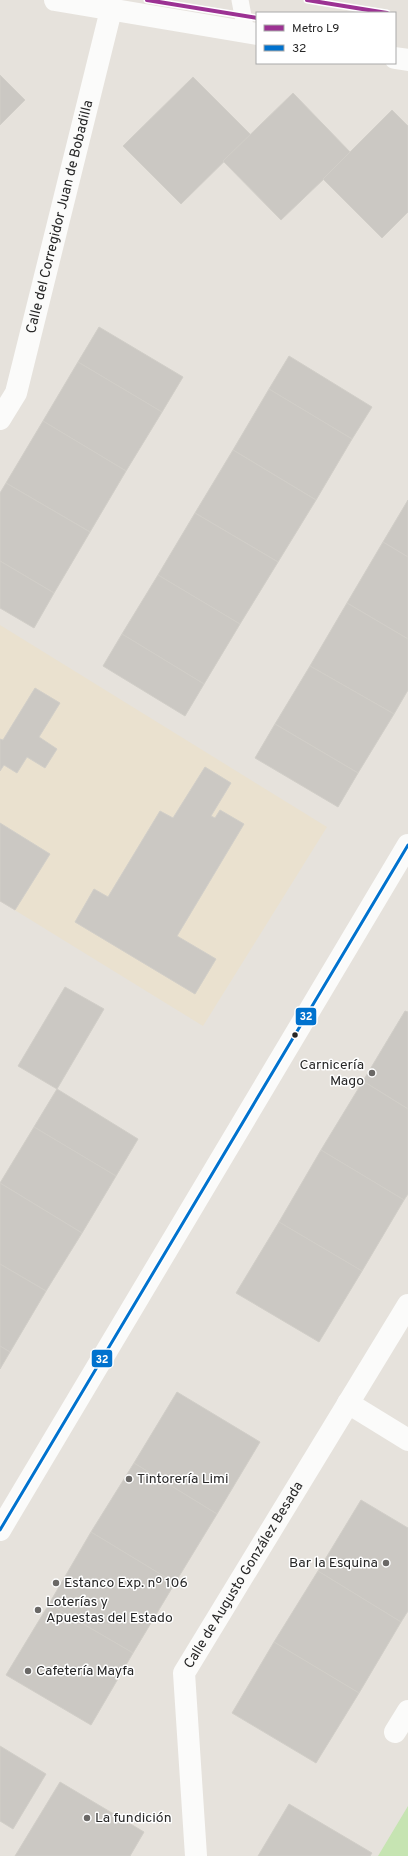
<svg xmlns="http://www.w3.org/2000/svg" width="408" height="1856" font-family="Overpass,sans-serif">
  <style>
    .education { fill: #eae1cf }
    .green { fill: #c6e4b2 }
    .building { fill: #cbc8c3; stroke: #d1cec8 }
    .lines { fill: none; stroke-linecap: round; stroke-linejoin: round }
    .lane { stroke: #fbfbfa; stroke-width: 17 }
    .street { stroke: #fbfbfa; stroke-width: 22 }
    .secondary { stroke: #fbfbfa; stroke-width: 22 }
    .bus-1-casing { stroke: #fff; stroke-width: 6 }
    .bus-1 { stroke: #0072ce; stroke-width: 3 }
    .metro-1-casing { stroke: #fff; stroke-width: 7 }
    .metro-1 { stroke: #9c3293; stroke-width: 4 }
    .bus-dot { fill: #272727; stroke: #fff; stroke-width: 1.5 }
    .poi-dot { fill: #6a6866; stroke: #fff; stroke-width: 1.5 }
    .labels { text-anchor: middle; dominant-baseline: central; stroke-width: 3; stroke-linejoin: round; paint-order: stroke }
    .street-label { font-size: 14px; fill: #272727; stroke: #fff }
    .poi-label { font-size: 14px; fill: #272727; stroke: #fff; text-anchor: start }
    .line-badge { stroke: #fff; stroke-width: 1.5 }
    .badge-label { font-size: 11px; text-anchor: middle; font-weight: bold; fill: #fff }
  </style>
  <rect width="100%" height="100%" fill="#e6e2dc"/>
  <polygon class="education" points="0,625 327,827 203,1026 0,901"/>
  <polygon class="green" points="408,1806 408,1856 378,1856"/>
  <g class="building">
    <polygon points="0,75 25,100 0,125"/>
    <polygon points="193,77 251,135 181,204 123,146"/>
    <polygon points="293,93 351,153 281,220 223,161"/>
    <polygon points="392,110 408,126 408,212 382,238 323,179"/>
    <polygon points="99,327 183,377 162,412 78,362"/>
    <polygon points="289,356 372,407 352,439 269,389"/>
    <polygon points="78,362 162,412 126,471 43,421"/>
    <polygon points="269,389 352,439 316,500 233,450"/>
    <polygon points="43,421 126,471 90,532 6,483"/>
    <polygon points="233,450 316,500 278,562 195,513"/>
    <polygon points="6,483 90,532 54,593 0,561 0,493"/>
    <polygon points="408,500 408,557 383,542"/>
    <polygon points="195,513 278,562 240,624 158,575"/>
    <polygon points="383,542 408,557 408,639 347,603"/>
    <polygon points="0,561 54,593 34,628 0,608"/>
    <polygon points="158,575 240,624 204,684 122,634"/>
    <polygon points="347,603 408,639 408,690 394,714 310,666"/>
    <polygon points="122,634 204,684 185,716 103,666"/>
    <polygon points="310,666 394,714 358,773 275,724"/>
    <polygon points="35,688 60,703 39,737 57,749 45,768 27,757 17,773 4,765 0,771 0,739 3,740"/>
    <polygon points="275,724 358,773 338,807 255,758"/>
    <polygon points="205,767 231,783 211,816 215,818 220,810 244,824 177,936 216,959 195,994 75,922 94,889 108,897 160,811 173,818"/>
    <polygon points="0,823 50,854 15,910 0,901"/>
    <polygon points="65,987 104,1009 57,1089 18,1066"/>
    <polygon points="405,1011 408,1012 408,1109 363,1081"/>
    <polygon points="363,1081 408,1109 408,1194 404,1200 321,1150"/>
    <polygon points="57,1089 138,1139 116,1176 34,1127"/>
    <polygon points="34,1127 116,1176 82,1233 0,1183"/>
    <polygon points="321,1150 404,1200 362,1271 279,1222"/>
    <polygon points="0,1183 82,1233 46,1291 0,1264"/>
    <polygon points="279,1222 362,1271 319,1342 236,1293"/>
    <polygon points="0,1264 46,1291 10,1352 0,1346"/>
    <polygon points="0,1346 10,1352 0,1369"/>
    <polygon points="177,1392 260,1442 217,1514 134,1463"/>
    <polygon points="134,1463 217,1514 175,1583 91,1532"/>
    <polygon points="361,1500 408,1528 408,1611 401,1622 318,1571"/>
    <polygon points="91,1532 175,1583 133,1653 49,1604"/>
    <polygon points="318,1571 401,1622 359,1693 274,1642"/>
    <polygon points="49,1604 133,1653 91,1725 6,1675"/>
    <polygon points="274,1642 359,1693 316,1763 232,1713"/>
    <polygon points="0,1746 46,1774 13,1829 0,1821"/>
    <polygon points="60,1782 144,1832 130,1856 15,1856"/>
    <polygon points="289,1804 372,1853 370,1856 258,1856"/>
  </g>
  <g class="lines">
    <polyline class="lane" points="240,0 246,32"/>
    <g class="street">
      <path id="s1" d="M0,419l16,-26 95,-383"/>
      <polyline points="348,1403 408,1440"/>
      <polyline points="395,1732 408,1711"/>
      <path id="s2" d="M196,1856l-12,-183 224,-368"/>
    </g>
    <g class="secondary">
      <polyline points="55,0 257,34"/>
      <polyline points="395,58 408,60"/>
      <polyline points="0,1530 408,845"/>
    </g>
    <defs>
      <polyline id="bus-1" points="0,1530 408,845"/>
    </defs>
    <use href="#bus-1" class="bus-1-casing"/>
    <use href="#bus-1" class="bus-1"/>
    <defs>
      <g id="metro-1">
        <polyline points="147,0 257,18"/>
        <polyline points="307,0 387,13"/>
      </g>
    </defs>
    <use href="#metro-1" class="metro-1-casing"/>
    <use href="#metro-1" class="metro-1"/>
  </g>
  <circle class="bus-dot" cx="295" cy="1035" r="3.5"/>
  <g class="poi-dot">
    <circle cx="372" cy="1073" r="4"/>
    <circle cx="129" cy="1479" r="4"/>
    <circle cx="386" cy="1563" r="4"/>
    <circle cx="56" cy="1583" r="4"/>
    <circle cx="38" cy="1610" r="4"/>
    <circle cx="28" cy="1671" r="4"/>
    <circle cx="87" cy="1818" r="4"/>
  </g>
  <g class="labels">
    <g class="street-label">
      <text stroke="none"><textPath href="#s1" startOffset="212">Calle del Corregidor Juan de Bobadilla</textPath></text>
      <text stroke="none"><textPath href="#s2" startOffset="298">Calle de Augusto González Besada</textPath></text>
    </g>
    <g class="poi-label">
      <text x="364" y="1065" text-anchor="end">Carnicería<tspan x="364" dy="16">Mago</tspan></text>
      <text x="137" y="1479">Tintorería Limi</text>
      <text x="378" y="1563" text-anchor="end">Bar la Esquina</text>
      <text x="64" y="1583">Estanco Exp. nº 106</text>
      <text x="46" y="1602">Loterías y<tspan x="46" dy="16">Apuestas del Estado</tspan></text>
      <text x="36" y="1671">Cafetería Mayfa</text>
      <text x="95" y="1818">La fundición</text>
    </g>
  </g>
  <g class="line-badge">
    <rect x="295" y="1007" width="22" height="19" rx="4" fill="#0072ce"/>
    <rect x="91" y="1349" width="22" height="19" rx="4" fill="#0072ce"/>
  </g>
  <g class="badge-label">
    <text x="306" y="1020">32</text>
    <text x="102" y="1363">32</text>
  </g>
  <rect x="256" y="12" width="140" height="52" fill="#ffffff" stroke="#a9a9a9"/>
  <rect x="264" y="25" width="20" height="6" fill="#9c3293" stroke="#a9a9a9"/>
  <text x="292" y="32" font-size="12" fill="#272727">Metro L9</text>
  <rect x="264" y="45" width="20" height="6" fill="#0072ce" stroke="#a9a9a9"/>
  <text x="292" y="52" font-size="12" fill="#272727">32</text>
</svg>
